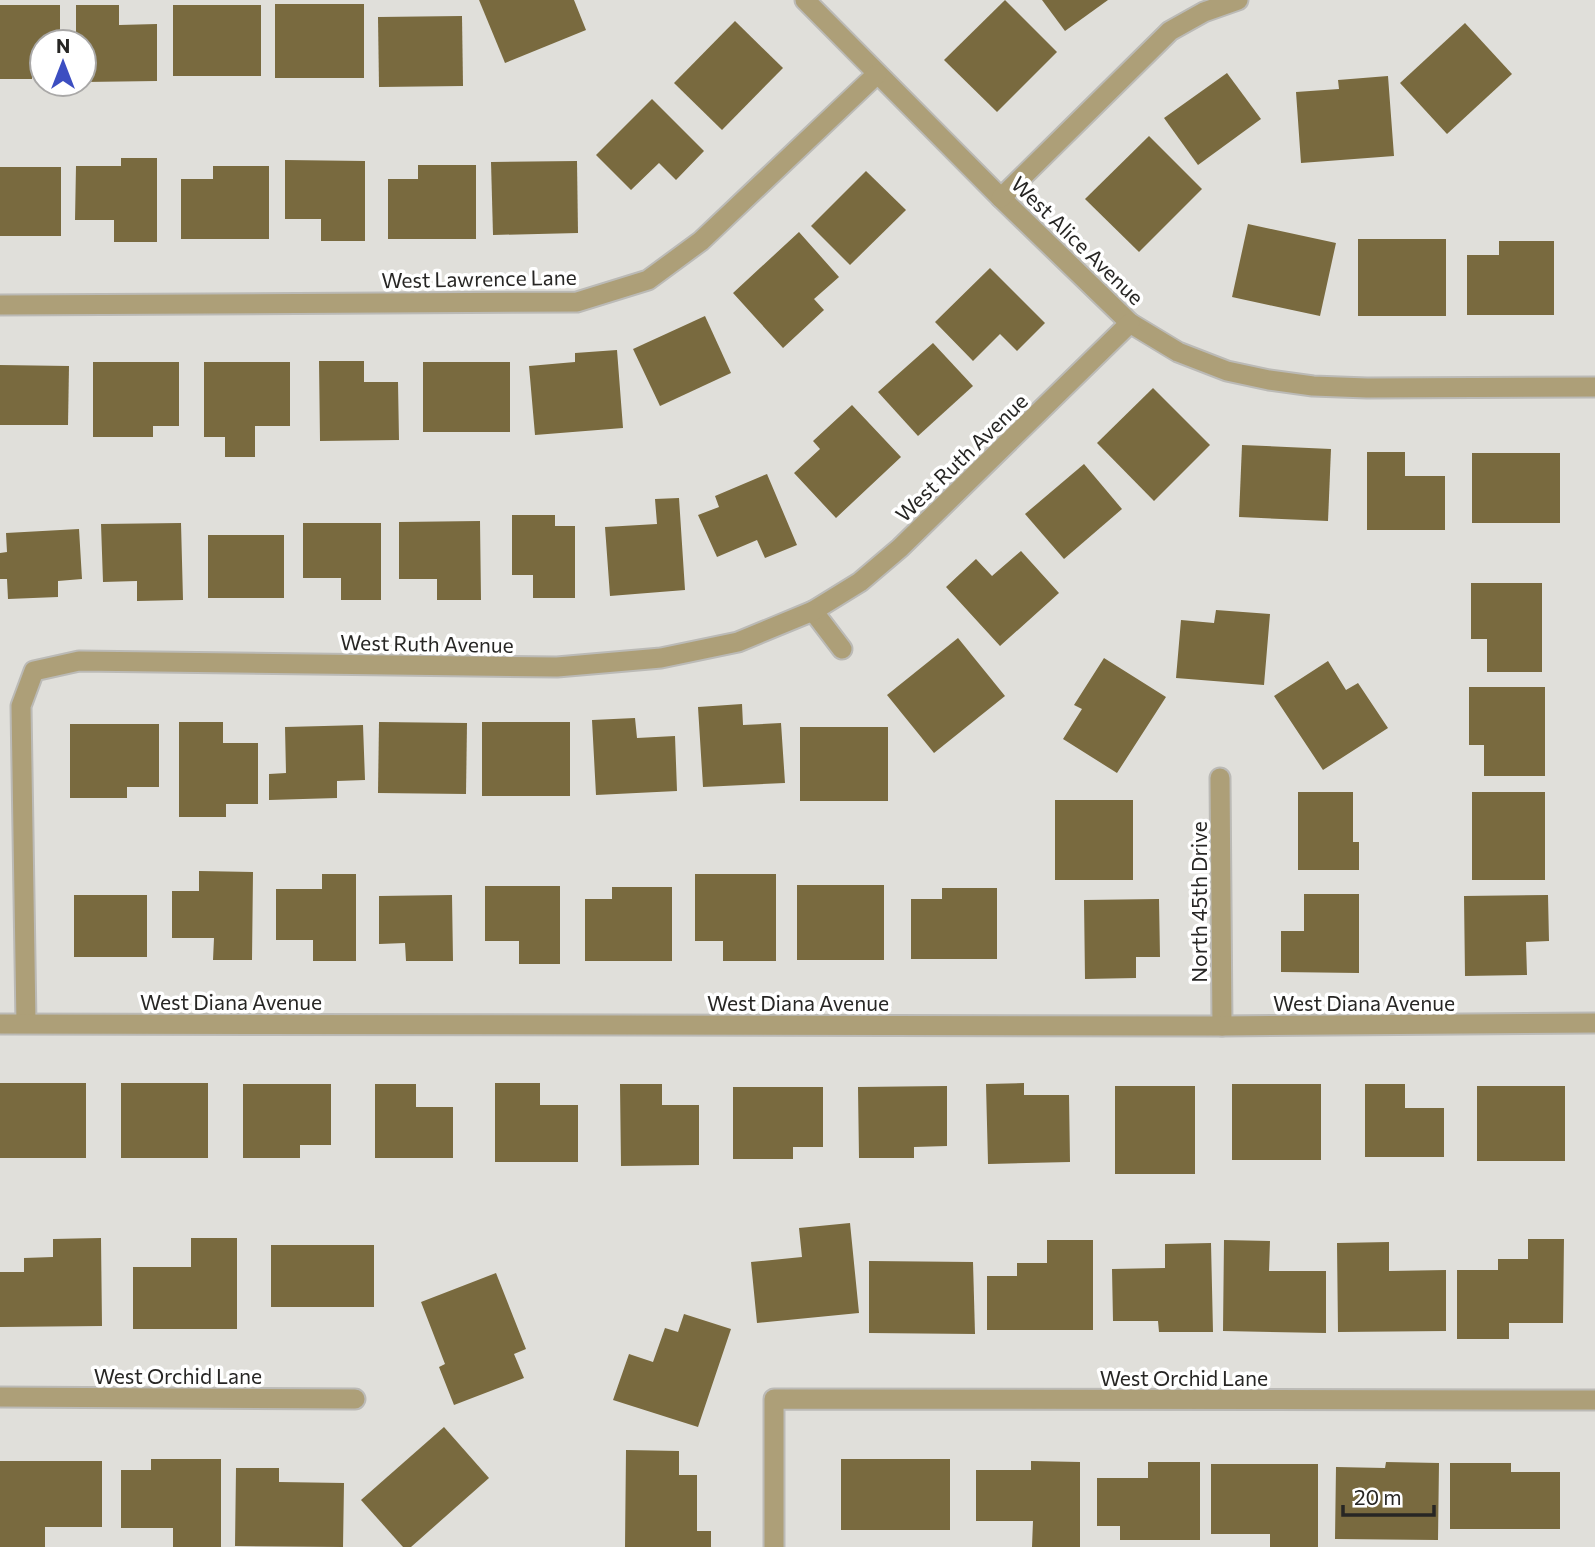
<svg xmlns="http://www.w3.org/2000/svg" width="1595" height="1547" font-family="Commissioner,sans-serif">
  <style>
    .building { fill: #796a3f }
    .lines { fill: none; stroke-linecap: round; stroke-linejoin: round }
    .minor-casing { stroke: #bbbab6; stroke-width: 23 }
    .minor { stroke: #ad9f78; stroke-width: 19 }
    .labels { text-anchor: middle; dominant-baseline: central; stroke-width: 7; stroke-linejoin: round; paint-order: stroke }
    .street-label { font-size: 21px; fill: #272624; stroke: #fff }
  </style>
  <rect width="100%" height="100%" fill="#e0dfda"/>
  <g class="building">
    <polygon points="479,0 574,0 586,30 505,63"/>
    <polygon points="1005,0 1057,52 997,112 944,60"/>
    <polygon points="1042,0 1108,0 1065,31"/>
    <rect x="275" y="4" width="89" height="74"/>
    <polygon points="0,5 60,5 60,42 42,42 42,67 32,67 32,79 0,79"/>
    <polygon points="76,5 119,5 119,25 157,24 157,81 84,82 84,42 76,42"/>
    <rect x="173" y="5" width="88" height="71"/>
    <polygon points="462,16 463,86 379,87 378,17"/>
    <polygon points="735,21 783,68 722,130 674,83"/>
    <polygon points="1465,23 1512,74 1447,134 1400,83"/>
    <polygon points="1227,73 1261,119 1198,165 1164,118"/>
    <polygon points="1388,76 1394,156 1301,163 1296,92 1339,89 1338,80"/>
    <polygon points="652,99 704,151 676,180 659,163 631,190 596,155"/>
    <polygon points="1149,136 1202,189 1139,252 1085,199"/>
    <polygon points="121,158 157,158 157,242 114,242 114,220 75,220 76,166 121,166"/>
    <polygon points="285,160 365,161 365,241 321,241 321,219 285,219"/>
    <polygon points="577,161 578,233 493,235 491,162"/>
    <polygon points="418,165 476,165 476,239 388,239 388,179 418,179"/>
    <polygon points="213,166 269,166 269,239 181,239 181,179 213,179"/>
    <rect x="0" y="167" width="61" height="69"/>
    <polygon points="866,171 906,210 850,265 811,226"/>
    <polygon points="1248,224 1336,243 1320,316 1232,297"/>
    <polygon points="799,232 839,277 814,299 824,310 783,348 733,293"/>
    <rect x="1358" y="239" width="88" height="77"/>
    <polygon points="1499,241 1554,241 1554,315 1467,315 1467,255 1499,255"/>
    <polygon points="990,268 1045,323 1017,351 1000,334 973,361 935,322"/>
    <polygon points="705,316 731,373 660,406 633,349"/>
    <polygon points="933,343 973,386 918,436 878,392"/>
    <polygon points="617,350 623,428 535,435 529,366 575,362 575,353"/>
    <polygon points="319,361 364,361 364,382 398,382 399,440 320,441"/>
    <polygon points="93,362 179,362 179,426 153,426 153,437 93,437"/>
    <polygon points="204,362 290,362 290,426 255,426 255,457 225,457 225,437 204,437"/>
    <rect x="423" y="362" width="87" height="70"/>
    <polygon points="0,365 69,366 68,425 0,425"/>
    <polygon points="1153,388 1210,445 1154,501 1097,443"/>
    <polygon points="852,405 901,457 836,518 794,473 820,449 813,441"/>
    <polygon points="1242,445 1331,449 1328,521 1239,517"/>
    <polygon points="1367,452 1405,452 1405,476 1445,476 1445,530 1367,530"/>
    <rect x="1472" y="453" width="88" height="70"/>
    <polygon points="1084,464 1122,509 1064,559 1025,514"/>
    <polygon points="767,474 797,545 765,558 757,540 717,557 698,515 719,507 715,496"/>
    <polygon points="679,498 685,590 610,596 605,527 657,524 655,499"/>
    <polygon points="512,515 555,515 555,526 575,526 575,598 533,598 533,575 512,575"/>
    <polygon points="480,521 481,600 437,600 437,579 399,579 399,522"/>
    <polygon points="181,523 183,600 137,601 137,581 103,582 101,524"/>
    <polygon points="303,523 381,523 381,600 341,600 341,578 303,578"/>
    <polygon points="79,529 82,579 58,581 58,597 8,599 7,579 0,579 0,553 7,552 6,533"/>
    <rect x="208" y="535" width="76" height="63"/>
    <polygon points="1021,551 1059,593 1000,646 946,587 976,559 992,576"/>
    <polygon points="1471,583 1542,583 1542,672 1487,672 1487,639 1471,639"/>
    <polygon points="1216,610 1270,614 1264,685 1176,678 1181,620 1214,623"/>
    <polygon points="958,638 1005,696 934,753 887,695"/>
    <polygon points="1104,658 1166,697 1117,773 1063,739 1082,709 1074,705"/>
    <polygon points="1328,661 1346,690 1358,683 1388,728 1323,770 1274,696"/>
    <polygon points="1469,687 1545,687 1545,776 1484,776 1484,745 1469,745"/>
    <polygon points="742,704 743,725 781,723 785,783 703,787 698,707"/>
    <polygon points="635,718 637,738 675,736 677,791 596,795 592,720"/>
    <polygon points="179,722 223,722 223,743 258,743 258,804 226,804 226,817 179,817"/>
    <polygon points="379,722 467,723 466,794 378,793"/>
    <rect x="482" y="722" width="88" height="74"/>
    <polygon points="70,724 159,724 159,787 127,787 127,798 70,798"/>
    <polygon points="363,725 365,780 337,781 337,798 269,800 269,774 286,773 285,727"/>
    <rect x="800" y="727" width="88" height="74"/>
    <polygon points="1298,792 1353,792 1353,842 1359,842 1359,870 1298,870"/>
    <rect x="1472" y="792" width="73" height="88"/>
    <rect x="1055" y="800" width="78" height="80"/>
    <polygon points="199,871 253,872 252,960 213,960 214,938 172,938 172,891 199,891"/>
    <polygon points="322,874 356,874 356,961 313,961 313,940 276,940 276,889 322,889"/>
    <polygon points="695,874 776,874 776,961 723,961 723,941 695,941"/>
    <rect x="797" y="885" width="87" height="75"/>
    <polygon points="485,886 560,886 560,964 519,964 519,941 485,941"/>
    <polygon points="612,887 672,887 672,961 585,961 585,899 612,899"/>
    <polygon points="942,888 997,888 997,959 911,959 911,899 942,899"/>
    <polygon points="1304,894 1359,894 1359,973 1281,972 1281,931 1304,931"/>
    <rect x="74" y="895" width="73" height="62"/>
    <polygon points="452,895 453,961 406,961 405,943 379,944 379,896"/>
    <polygon points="1548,895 1549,941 1526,942 1527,975 1465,976 1464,896"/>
    <polygon points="1159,899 1160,957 1136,957 1136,978 1085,979 1084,900"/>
    <rect x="0" y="1083" width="86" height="75"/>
    <rect x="121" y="1083" width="87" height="75"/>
    <polygon points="495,1083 540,1083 540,1105 578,1105 578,1162 495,1162"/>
    <polygon points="1024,1083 1024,1095 1069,1095 1070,1162 988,1164 986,1084"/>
    <polygon points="243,1084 331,1084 331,1145 300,1145 300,1158 243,1158"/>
    <polygon points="375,1084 416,1084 416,1107 453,1107 453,1158 375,1158"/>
    <polygon points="620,1084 662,1084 662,1105 699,1105 699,1165 621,1166"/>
    <rect x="1232" y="1084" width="89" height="76"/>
    <polygon points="1365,1084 1405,1084 1405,1108 1444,1108 1444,1157 1365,1157"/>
    <polygon points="947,1086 947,1146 914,1147 914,1158 859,1158 858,1087"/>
    <rect x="1115" y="1086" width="80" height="88"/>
    <rect x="1477" y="1086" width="88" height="75"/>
    <polygon points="733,1087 823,1087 823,1147 793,1147 793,1159 733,1159"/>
    <polygon points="850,1223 859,1313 757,1323 751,1262 802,1257 799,1228"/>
    <polygon points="101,1238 102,1326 0,1327 0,1272 24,1272 24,1258 53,1257 53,1239"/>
    <polygon points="191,1238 237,1238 237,1329 133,1329 133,1267 191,1267"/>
    <polygon points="1528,1239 1564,1239 1563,1323 1509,1323 1509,1339 1457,1339 1457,1270 1498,1270 1498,1259 1528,1259"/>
    <polygon points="1047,1240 1093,1240 1093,1330 987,1330 987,1276 1017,1276 1017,1263 1047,1263"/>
    <polygon points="1224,1240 1270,1241 1269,1271 1326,1271 1326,1333 1223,1331"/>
    <polygon points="1389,1242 1389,1271 1446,1270 1446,1331 1338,1332 1337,1243"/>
    <polygon points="1211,1243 1213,1332 1159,1332 1158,1321 1113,1321 1112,1269 1165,1268 1165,1244"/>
    <rect x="271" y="1245" width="103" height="62"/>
    <polygon points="869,1261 973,1262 975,1334 869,1333"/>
    <polygon points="496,1273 526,1349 514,1354 524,1378 454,1405 439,1367 445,1364 421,1302"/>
    <polygon points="684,1314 731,1329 698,1427 613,1400 629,1354 653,1362 665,1328 678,1332"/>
    <polygon points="444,1427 489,1478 411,1547 403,1547 361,1500"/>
    <polygon points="626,1450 679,1451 679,1475 697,1475 697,1531 711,1531 711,1547 625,1547"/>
    <polygon points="151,1459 221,1459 221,1547 173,1547 173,1528 121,1528 121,1470 151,1470"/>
    <rect x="841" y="1459" width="109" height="71"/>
    <polygon points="0,1461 102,1461 102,1527 45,1527 45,1547 0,1547"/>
    <polygon points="1031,1461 1080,1462 1080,1547 1032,1547 1033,1521 976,1521 976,1470 1031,1470"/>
    <polygon points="1148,1462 1200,1462 1200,1540 1120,1540 1120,1526 1097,1526 1097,1478 1148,1478"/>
    <polygon points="1386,1462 1439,1463 1438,1540 1335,1539 1336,1467 1385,1468"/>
    <polygon points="1450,1463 1511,1463 1511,1472 1560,1472 1560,1529 1450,1529"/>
    <polygon points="1211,1464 1318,1464 1318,1547 1270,1547 1270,1534 1211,1534"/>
    <polygon points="236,1468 279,1468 279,1482 344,1483 343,1547 235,1546"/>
  </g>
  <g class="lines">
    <defs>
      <g id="minor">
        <polyline points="805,0 1001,198 1130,323 1178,352 1227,371 1269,380 1313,386 1367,388 1595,387"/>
        <polyline points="1001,198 1170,31 1204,12 1238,0"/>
        <polyline points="0,305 577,302 648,280 701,241 877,74"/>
        <polyline points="813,611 842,649"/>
        <polyline points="1220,778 1222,1026"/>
        <polyline points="26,1023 21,706 34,671 79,661 557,667 661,658 738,642 813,611 860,582 900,548 1130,323"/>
        <polyline points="0,1024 1222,1026 1595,1023"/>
        <polyline points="0,1397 355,1399"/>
        <polyline points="774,1547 774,1399 1595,1400"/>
      </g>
    </defs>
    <use href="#minor" class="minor-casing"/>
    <use href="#minor" class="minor"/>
  </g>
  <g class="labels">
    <g class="street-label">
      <text transform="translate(1078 240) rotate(44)">West Alice Avenue</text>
      <text transform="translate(479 278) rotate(-1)">West Lawrence Lane</text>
      <text transform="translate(961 457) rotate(-44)">West Ruth Avenue</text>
      <text transform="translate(427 643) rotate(1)">West Ruth Avenue</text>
      <text transform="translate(1198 902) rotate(-90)">North 45th Drive</text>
      <text x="231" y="1001">West Diana Avenue</text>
      <text x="798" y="1002">West Diana Avenue</text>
      <text x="1364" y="1002">West Diana Avenue</text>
      <text x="178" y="1375">West Orchid Lane</text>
      <text x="1184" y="1377">West Orchid Lane</text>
    </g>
  </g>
  <g transform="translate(63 63)"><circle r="33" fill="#ffffff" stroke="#a9a8a7" stroke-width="2"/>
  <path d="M0-5L12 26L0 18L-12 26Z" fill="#3c4ec1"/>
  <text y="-10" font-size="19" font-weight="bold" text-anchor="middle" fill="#272624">N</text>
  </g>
  <path d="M1343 1505v10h91v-10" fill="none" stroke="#272624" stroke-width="3.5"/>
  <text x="1354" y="1505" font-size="21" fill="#272624" stroke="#ffffff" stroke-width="5" paint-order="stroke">20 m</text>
</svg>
